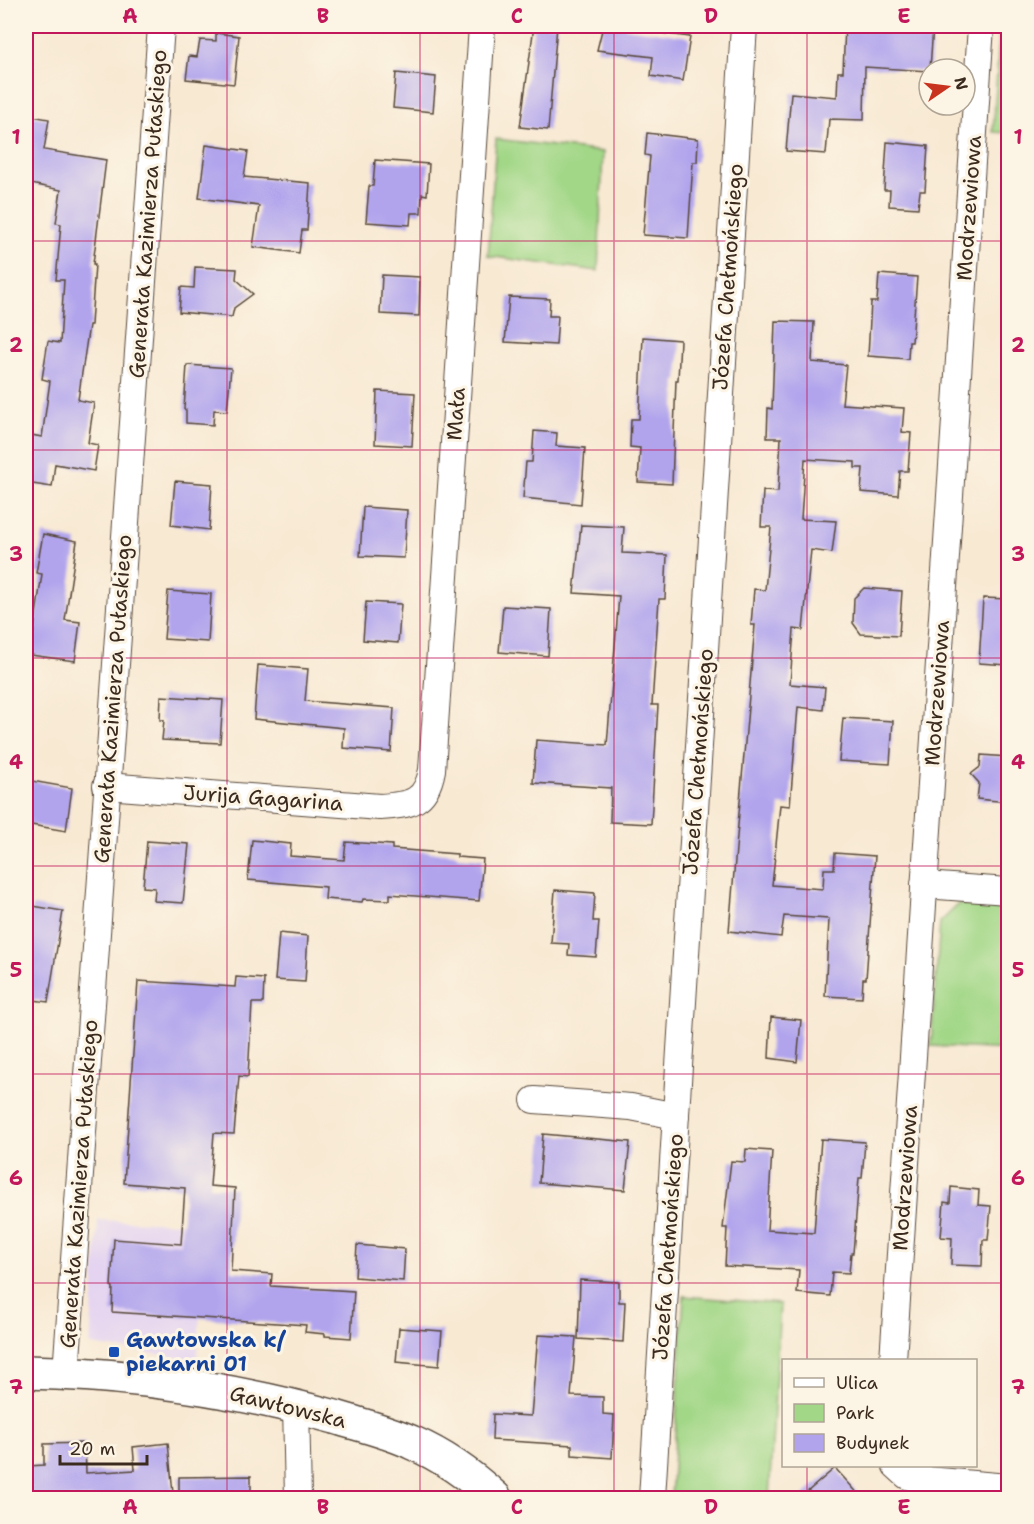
<svg xmlns="http://www.w3.org/2000/svg" width="1034" height="1524" font-family="'Shantell Sans',sans-serif">
  <style>
    .built { fill: #e4d3f1 }
    .green { fill: #a2d787; stroke: #6e8052; stroke-width: 1.5 }
    .building { fill: #b1a4ed }
    .lines { fill: none; stroke-linecap: round; stroke-linejoin: round }
    .street-casing { stroke: #574739; stroke-width: 28 }
    .secondary-casing { stroke: #574739; stroke-width: 36 }
    .street { stroke: #fff; stroke-width: 26 }
    .secondary { stroke: #fff; stroke-width: 33 }
    .grid { fill: none; stroke: #c2185b; stroke-width: 1.5; stroke-opacity: 0.55 }
    .transit-dot { fill: #1a4fb4; stroke: #fcf5e5; stroke-width: 2 }
    .labels { text-anchor: middle; dominant-baseline: central; stroke-width: 6; stroke-linejoin: round; paint-order: stroke }
    .street-label { font-size: 21px; fill: #3b2a1e; stroke: #fcf5e5 }
    .transit-label { font-size: 21px; font-weight: bold; fill: #164399; stroke: #fcf5e5; text-anchor: start }
    .neatline { fill: none; stroke: #c2185b; stroke-width: 2 }
    .grid-label { font-size: 20px; text-anchor: middle; font-weight: bold; fill: #c2185b }
  </style>
  <rect width="100%" height="100%" fill="#fcf5e5"/>
  <filter id="ink" filterUnits="userSpaceOnUse"><feTurbulence type="fractalNoise" baseFrequency=".0167" numOctaves="2"/><feDisplacementMap in="SourceGraphic" scale="12" xChannelSelector="R" yChannelSelector="G"/><feConvolveMatrix kernelMatrix="1 2 1 2 8 2 1 2 1" color-interpolation-filters="sRGB"/></filter>
  <filter id="wash" filterUnits="userSpaceOnUse"><feTurbulence type="fractalNoise" baseFrequency=".008" numOctaves="4" result="noise"/><feDisplacementMap in="SourceGraphic" scale="24" xChannelSelector="R" yChannelSelector="G"/><feGaussianBlur stdDeviation="1.35" result="paint"/><feColorMatrix in="noise" values="0 0 0 0 0 0 0 0 0 0 0 0 0 0 0 0 0 1.4 0 .05"/><feComposite in="paint" operator="in"/></filter>
  <g filter="url(#wash)">
    <rect width="100%" height="100%" fill="#f8e9d3"/>
    <polygon class="built" points="98,1220 183,1223 200,1315 197,1360 90,1345"/>
    <g class="green">
      <polygon points="1000,26 1008,26 1008,133 993,132"/>
      <polygon points="496,139 603,152 598,271 488,256"/>
      <polygon points="959,904 1008,909 1008,1050 931,1046 940,922"/>
      <polygon points="684,1296 780,1304 769,1498 671,1498"/>
    </g>
    <g id="blocks">
      <g class="building">
        <polygon points="534,26 557,26 548,130 520,127"/>
        <polygon points="603,26 625,26 625,28 690,37 683,81 651,76 653,57 597,50"/>
        <polygon points="845,26 933,26 930,69 929,71 865,67 864,120 829,119 826,154 786,151 791,93 837,97 838,72 843,72"/>
        <polygon points="216,33 239,36 234,84 186,79 189,56 197,57 200,40 216,41"/>
        <polygon points="396,73 436,77 433,112 393,108"/>
        <polygon points="26,115 49,119 44,150 106,160 93,264 95,264 91,325 89,325 78,400 94,403 88,443 98,445 94,471 55,464 52,487 26,483 26,434 42,437 50,381 42,379 48,341 60,343 64,280 56,280 61,224 56,223 61,190 26,183"/>
        <polygon points="647,133 698,139 697,162 693,162 688,238 643,235 650,156 645,155"/>
        <polygon points="887,142 928,146 925,191 920,191 918,208 889,206 890,190 884,190"/>
        <polygon points="206,145 248,151 244,177 310,183 307,230 302,230 299,253 253,247 259,206 199,198"/>
        <polygon points="375,160 429,164 427,195 422,194 421,213 411,213 410,225 366,222 369,186 373,186"/>
        <polygon points="195,267 237,269 236,279 253,294 234,308 232,317 179,312 181,287 194,288"/>
        <polygon points="879,274 917,277 912,342 909,342 908,359 868,356 871,302 877,302"/>
        <polygon points="382,275 420,277 419,316 380,314"/>
        <polygon points="509,297 550,299 549,316 558,316 556,345 505,342"/>
        <polygon points="775,321 814,322 812,362 846,365 842,404 904,408 902,432 911,433 908,471 900,471 898,495 861,492 863,468 855,468 855,462 805,459 801,519 836,521 832,553 811,550 803,630 794,629 790,684 825,687 823,710 798,707 790,806 780,805 772,885 823,889 824,869 834,869 835,853 875,856 866,979 863,979 862,998 825,996 829,919 784,916 781,937 729,931 755,625 751,625 754,589 765,590 771,527 761,527 763,491 778,492 781,438 767,438 768,408 772,409"/>
        <polygon points="643,337 680,340 678,380 676,380 672,484 638,482 640,448 630,447 631,419 639,419"/>
        <polygon points="187,365 231,368 227,411 214,410 213,425 186,423 186,410 184,409"/>
        <polygon points="377,391 415,393 412,446 375,444"/>
        <polygon points="534,431 557,433 556,446 585,448 581,504 523,498 526,462 532,462"/>
        <polygon points="175,481 212,484 209,530 171,525"/>
        <polygon points="363,507 407,510 404,558 360,556"/>
        <polygon points="581,525 624,527 622,553 667,555 665,599 659,599 652,705 658,705 651,824 610,822 611,788 533,783 536,740 607,745 619,596 574,593"/>
        <polygon points="43,534 77,541 65,620 80,622 75,661 30,655 42,574 36,573"/>
        <polygon points="864,588 902,591 899,636 861,634 853,623 854,598"/>
        <polygon points="168,591 211,594 208,642 164,639"/>
        <polygon points="983,598 1008,599 1008,665 979,663"/>
        <polygon points="366,602 401,604 398,643 363,640"/>
        <polygon points="503,606 551,609 548,656 499,652"/>
        <polygon points="258,665 308,669 305,701 394,708 391,752 343,748 344,728 254,719"/>
        <polygon points="161,696 223,700 220,743 162,740 164,720 160,720"/>
        <polygon points="843,718 893,721 890,764 839,761"/>
        <polygon points="981,755 1008,757 1008,802 977,799 979,783 971,774 980,767"/>
        <polygon points="26,780 72,788 66,831 26,824"/>
        <polygon points="252,840 291,844 290,856 344,860 346,842 392,845 392,849 457,854 457,857 483,859 479,901 390,894 390,900 363,899 362,902 325,899 326,887 248,880"/>
        <polygon points="147,841 189,844 183,903 154,901 155,888 143,887"/>
        <polygon points="555,890 595,893 593,921 599,921 596,957 568,955 569,944 551,943"/>
        <polygon points="33,906 63,911 48,1002 26,999 26,914 31,915"/>
        <polygon points="279,933 308,936 305,982 275,980"/>
        <polygon points="236,977 264,979 263,1003 252,1003 248,1077 239,1076 234,1134 214,1133 210,1186 235,1188 231,1271 272,1274 271,1286 354,1291 351,1338 325,1336 325,1334 305,1332 306,1325 112,1312 113,1287 111,1286 114,1239 181,1244 185,1188 124,1183 138,981 235,987"/>
        <polygon points="771,1017 801,1020 797,1062 769,1058"/>
        <polygon points="543,1134 630,1142 625,1190 539,1183"/>
        <polygon points="821,1139 865,1142 862,1178 859,1178 853,1253 851,1253 849,1273 832,1272 830,1296 797,1293 799,1270 725,1266 727,1228 723,1228 731,1161 745,1162 746,1149 772,1151 767,1230 814,1233"/>
        <polygon points="951,1187 979,1190 978,1205 991,1206 988,1240 983,1240 982,1266 951,1265 952,1238 941,1237 944,1202 950,1203"/>
        <polygon points="357,1245 405,1249 403,1281 355,1277"/>
        <polygon points="580,1280 619,1282 619,1302 625,1302 623,1342 578,1339"/>
        <polygon points="399,1328 442,1331 439,1366 396,1362"/>
        <polygon points="538,1335 576,1337 571,1396 603,1397 603,1414 614,1415 612,1458 572,1455 572,1445 492,1440 493,1414 531,1416"/>
        <polygon points="85,1443 86,1473 135,1470 133,1447 168,1443 173,1493 108,1498 29,1498 28,1466 44,1465 44,1444"/>
        <polygon points="835,1468 862,1498 800,1498"/>
        <polygon points="251,1476 251,1498 179,1498 179,1477"/>
      </g>
    </g>
  </g>
  <g filter="url(#ink)">
    <use href="#blocks" fill-opacity="0" stroke="#574739" stroke-width="1.5"/>
    <g class="lines">
      <defs>
        <g id="street">
          <path d="M106,786l274,21c30,-2 46,-4 52,-37l50,-744"/>
          <polyline points="924,885 1008,891"/>
          <polyline points="534,1100 631,1107 676,1116"/>
          <polyline points="893,1360 981,26"/>
          <polyline points="66,1373 161,26"/>
          <polyline points="296,1406 298,1498"/>
          <polyline points="896,1466 907,1476 916,1479 1008,1487"/>
          <polyline points="652,1498 744,26"/>
        </g>
        <path id="secondary" d="M26,1372c104,2 208,17 309,45 25,8 53,14 78,26 30,13 58,33 82,55"/>
      </defs>
      <use href="#street" class="street-casing"/>
      <use href="#secondary" class="secondary-casing"/>
      <use href="#street" class="street"/>
      <use href="#secondary" class="secondary"/>
    </g>
  </g>
  <path class="grid" d="M227,26v1472M420,26v1472M614,26v1472M807,26v1334M26,241h982M26,450h982M26,658h982M26,866h982M26,1074h982M26,1283h982M807,1466v32"/>
  <rect class="transit-dot" x="108" y="1346" width="12" height="12" rx="3"/>
  <g class="labels">
    <g class="street-label">
      <text transform="translate(969 208) rotate(-86)">Modrzewiowa</text>
      <text transform="translate(148 214) rotate(-86)">Generała Kazimierza Pułaskiego</text>
      <text transform="translate(728 277) rotate(-86)">Józefa Chełmońskiego</text>
      <text transform="translate(456 414) rotate(-86)">Mała</text>
      <text transform="translate(937 693) rotate(-86)">Modrzewiowa</text>
      <text transform="translate(113 699) rotate(-86)">Generała Kazimierza Pułaskiego</text>
      <text transform="translate(698 762) rotate(-86)">Józefa Chełmońskiego</text>
      <text transform="translate(263 798) rotate(4)">Jurija Gagarina</text>
      <text transform="translate(905 1178) rotate(-86)">Modrzewiowa</text>
      <text transform="translate(79 1184) rotate(-86)">Generała Kazimierza Pułaskiego</text>
      <text transform="translate(668 1247) rotate(-86)">Józefa Chełmońskiego</text>
      <text transform="translate(288 1407) rotate(14)">Gawłowska</text>
    </g>
    <g class="transit-label">
      <text x="126" y="1340">Gawłowska k/<tspan x="126" dy="24">piekarni 01</tspan></text>
    </g>
  </g>
  <rect width="1034" height="1524" fill="none" stroke="#fcf5e5" stroke-width="66"/>
  <rect x="782" y="1359" width="195" height="108" fill="#fcf5e5" stroke="#afa495" stroke-width="1.5"/>
  <rect x="794" y="1378" width="30" height="9" fill="#ffffff" stroke="#afa495" stroke-width="1.5"/>
  <text x="836" y="1389" font-size="18" fill="#3b2a1e">Ulica</text>
  <rect x="794" y="1404" width="30" height="18" fill="#a2d787" stroke="#afa495" stroke-width="1.5"/>
  <text x="836" y="1419" font-size="18" fill="#3b2a1e">Park</text>
  <rect x="794" y="1434" width="30" height="18" fill="#b1a4ed" stroke="#afa495" stroke-width="1.5"/>
  <text x="836" y="1449" font-size="18" fill="#3b2a1e">Budynek</text>
  <g transform="translate(947 87) rotate(76)"><circle r="28" fill="#fcf5e5" stroke="#afa495" stroke-width="1.5"/>
  <path d="M0-4.5L10 22L0 15L-10 22Z" fill="#c8321e"/>
  <text y="-9" font-size="16" font-weight="bold" text-anchor="middle" fill="#3b2a1e">N</text>
  </g>
  <path d="M60 1455v9h87v-9" fill="none" stroke="#3b2a1e" stroke-width="3"/>
  <text x="69" y="1455" font-size="18" fill="#3b2a1e" stroke="#fcf5e5" stroke-width="4.5" paint-order="stroke">20 m</text>
  <rect x="33" y="33" width="968" height="1458" class="neatline"/>
  <g class="grid-label">
    <text x="130" y="23">A</text>
    <text x="323" y="23">B</text>
    <text x="517" y="23">C</text>
    <text x="711" y="23">D</text>
    <text x="904" y="23">E</text>
    <text x="16" y="144">1</text>
    <text x="1018" y="144">1</text>
    <text x="16" y="352">2</text>
    <text x="1018" y="352">2</text>
    <text x="16" y="561">3</text>
    <text x="1018" y="561">3</text>
    <text x="16" y="769">4</text>
    <text x="1018" y="769">4</text>
    <text x="16" y="977">5</text>
    <text x="1018" y="977">5</text>
    <text x="16" y="1185">6</text>
    <text x="1018" y="1185">6</text>
    <text x="16" y="1394">7</text>
    <text x="1018" y="1394">7</text>
    <text x="130" y="1514">A</text>
    <text x="323" y="1514">B</text>
    <text x="517" y="1514">C</text>
    <text x="711" y="1514">D</text>
    <text x="904" y="1514">E</text>
  </g>
</svg>
